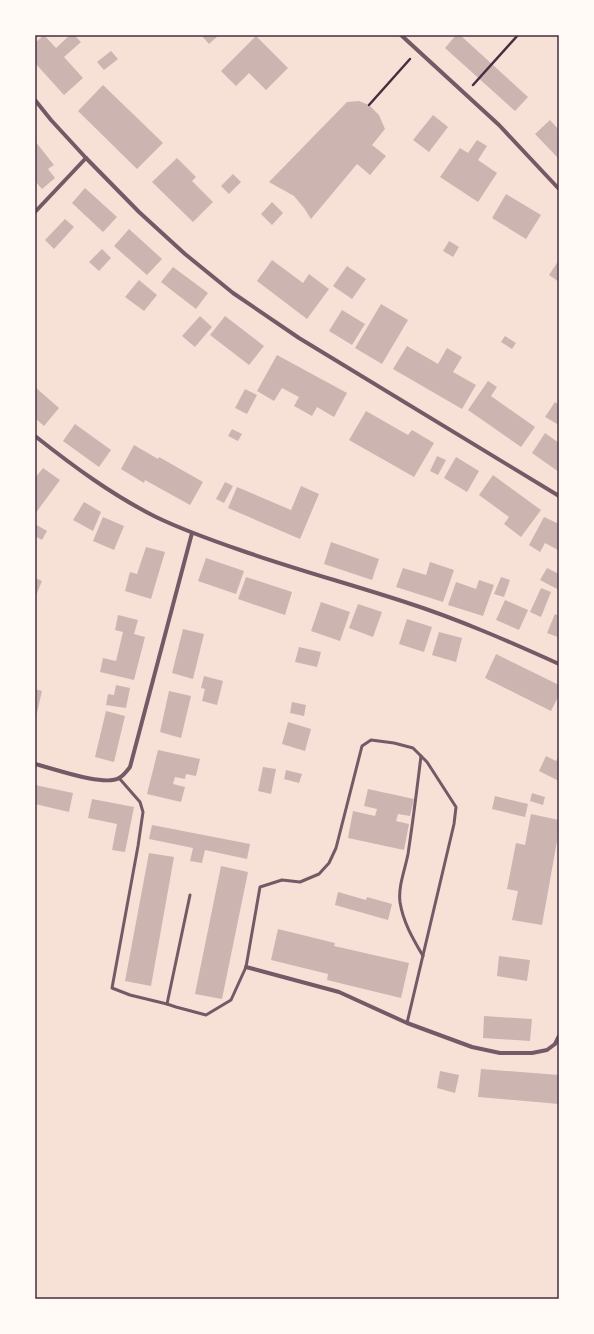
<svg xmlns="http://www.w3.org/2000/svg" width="594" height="1334" font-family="Commissioner,sans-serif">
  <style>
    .building { fill: #ccb4b1 }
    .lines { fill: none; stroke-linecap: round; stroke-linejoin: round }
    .path { stroke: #4a2c40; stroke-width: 2.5 }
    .service { stroke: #755966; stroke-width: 3 }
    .minor { stroke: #755966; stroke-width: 4 }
    .neatline { fill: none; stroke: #4a2c40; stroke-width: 1.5 }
  </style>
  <rect width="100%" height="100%" fill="#f7e1d7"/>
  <g class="building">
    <polygon points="44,35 56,48 70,35 74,35 81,42 64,57 83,78 64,95 35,63 35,43"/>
    <polygon points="201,35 219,35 209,44"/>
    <polygon points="456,35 460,35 528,97 515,111 445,48"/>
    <polygon points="256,36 288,68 266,90 249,73 236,86 221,71"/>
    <polygon points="111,51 118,59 104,70 97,62"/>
    <polygon points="103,85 163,143 137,169 78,111"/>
    <polygon points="359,101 369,105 379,115 385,129 372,145 386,156 370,175 357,164 311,219 304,208 294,196 269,182 347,102"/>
    <polygon points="433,115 448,127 429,152 413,140"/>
    <polygon points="550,120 559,130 559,159 535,134"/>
    <polygon points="477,140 487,146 478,160 497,173 478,202 440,177 460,148 468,153"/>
    <polygon points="35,141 54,165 48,169 55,178 42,189 35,181"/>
    <polygon points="177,158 196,177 192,181 213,202 193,222 152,182"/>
    <polygon points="233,174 241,182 229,194 221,186"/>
    <polygon points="85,188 117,217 103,232 72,203"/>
    <polygon points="506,194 541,215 526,239 492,218"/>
    <polygon points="272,202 283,213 272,225 261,214"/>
    <polygon points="65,219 74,227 54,249 45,240"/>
    <polygon points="129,229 162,259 147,275 114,246"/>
    <polygon points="449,241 459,247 453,257 443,251"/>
    <polygon points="102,249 111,258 99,271 89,262"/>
    <polygon points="272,260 303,283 309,274 329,289 307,319 257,281"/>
    <polygon points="559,260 559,282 549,275"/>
    <polygon points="347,266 366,279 352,299 333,286"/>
    <polygon points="173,267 208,293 196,309 161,282"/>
    <polygon points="139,280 157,295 144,311 125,297"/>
    <polygon points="381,304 408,320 382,364 355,348"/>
    <polygon points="342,310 365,324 352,345 329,331"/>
    <polygon points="200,316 212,327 195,347 182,336"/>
    <polygon points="225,316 264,346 249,365 210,335"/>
    <polygon points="505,336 516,343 512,349 501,342"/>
    <polygon points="407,346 438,364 447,348 462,357 453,372 476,385 462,409 393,369"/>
    <polygon points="277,355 347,393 334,417 317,407 312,416 294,406 299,397 282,388 274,401 257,391"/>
    <polygon points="488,381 497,387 491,396 535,427 521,447 468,410"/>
    <polygon points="35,387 59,408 44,426 35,418"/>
    <polygon points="245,389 257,395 247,414 235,408"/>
    <polygon points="555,402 559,405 559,425 545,417"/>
    <polygon points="366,411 408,435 412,430 434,443 414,477 349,440"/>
    <polygon points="75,424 111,450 99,467 63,441"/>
    <polygon points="232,429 242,434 238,441 228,436"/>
    <polygon points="545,433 559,443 559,472 532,453"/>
    <polygon points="134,445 158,459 159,457 203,482 190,505 145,480 144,483 121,469"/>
    <polygon points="437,456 446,460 438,475 430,471"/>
    <polygon points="456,457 479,471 467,492 444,478"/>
    <polygon points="43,468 60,480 35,514 35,478"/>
    <polygon points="493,475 541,510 521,537 504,524 509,517 479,495"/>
    <polygon points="225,482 233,486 224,503 216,499"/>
    <polygon points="301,486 319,494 300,539 228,508 237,487 291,510"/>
    <polygon points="84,502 101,512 93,531 73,520"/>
    <polygon points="103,517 124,526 114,550 93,541"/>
    <polygon points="544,517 559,524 559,547 558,550 545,543 540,552 529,545"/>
    <polygon points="35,524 47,531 42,540 35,536"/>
    <polygon points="331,542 379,559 372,580 324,564"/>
    <polygon points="146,547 165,552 151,599 125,591 130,572 137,574"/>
    <polygon points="206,558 244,571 236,594 198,581"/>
    <polygon points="430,562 454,570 443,602 396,587 403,568 426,575"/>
    <polygon points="547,568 559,574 559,590 540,580"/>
    <polygon points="246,577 292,592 285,615 238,599"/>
    <polygon points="501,577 510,580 504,597 494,594"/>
    <polygon points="35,578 42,581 35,598"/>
    <polygon points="479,580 494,585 483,616 448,605 456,582 476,589"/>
    <polygon points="541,588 551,592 541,617 530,612"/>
    <polygon points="505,600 528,610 519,630 496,620"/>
    <polygon points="321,602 350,612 340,641 311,631"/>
    <polygon points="358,604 382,612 373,637 349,628"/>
    <polygon points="555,614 559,616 559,634 558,637 547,633"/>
    <polygon points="118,615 138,620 134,634 145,637 134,680 100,672 103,658 116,661 123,632 115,630"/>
    <polygon points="407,619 432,627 424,652 399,644"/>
    <polygon points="183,629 204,634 193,679 172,673"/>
    <polygon points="439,632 462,638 456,662 432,655"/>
    <polygon points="299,647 321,652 317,667 295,662"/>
    <polygon points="496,654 559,685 559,695 551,711 485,678"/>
    <polygon points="204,676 223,681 217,705 202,701 205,689 201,688"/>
    <polygon points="116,685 130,688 126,708 106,705 108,694 114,695"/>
    <polygon points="35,689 42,691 36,717 35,717"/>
    <polygon points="169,691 191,696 181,738 160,732"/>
    <polygon points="292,702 306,705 304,716 290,713"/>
    <polygon points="106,711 125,716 114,762 95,757"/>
    <polygon points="288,722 311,729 305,751 282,744"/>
    <polygon points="158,750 200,759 196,776 186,774 185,779 175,777 173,784 185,787 181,802 147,794"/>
    <polygon points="559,755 559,781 539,771 546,756 556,761"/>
    <polygon points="263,767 276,769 271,794 258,791"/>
    <polygon points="286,770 302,774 299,783 284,779"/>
    <polygon points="35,785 73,793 69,812 35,804"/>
    <polygon points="368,789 414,799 410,816 398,814 396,821 409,824 404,850 348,838 353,811 375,816 377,809 364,806"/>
    <polygon points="532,793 545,797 543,805 530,801"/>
    <polygon points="495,796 528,804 525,817 492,809"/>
    <polygon points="92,799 134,807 125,852 112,850 117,824 88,818"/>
    <polygon points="531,814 559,820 559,830 542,925 512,920 518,891 507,889 516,843 525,845"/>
    <polygon points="152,825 250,844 247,859 205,850 202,863 190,861 193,848 149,839"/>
    <polygon points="149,853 174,857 151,986 125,981"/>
    <polygon points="221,866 248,872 222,999 195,994"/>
    <polygon points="338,892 366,900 367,897 392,904 388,920 335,905"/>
    <polygon points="278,929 335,943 334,946 409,963 401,998 327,980 328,974 271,960"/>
    <polygon points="499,956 530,960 527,981 497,976"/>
    <polygon points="484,1016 532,1019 530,1041 483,1038"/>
    <polygon points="481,1069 559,1075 559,1104 478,1097"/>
    <polygon points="440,1071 459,1075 455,1093 437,1088"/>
  </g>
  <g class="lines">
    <g class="path">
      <polyline points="473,85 518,35"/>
      <polyline points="369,105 410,59"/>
    </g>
    <g class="service">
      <path d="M421,756c-4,33 -8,65 -13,98 -3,16 -10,32 -8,48 3,20 13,37 23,54"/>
      <polyline points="119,778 140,802 143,812 138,846 112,988 130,995 167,1004"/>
      <polyline points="190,895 167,1004 176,1007 206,1015 231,1000 246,967 260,887 282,880 300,882 319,874 329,863 336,848 362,746 371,740 394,743 413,748 427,762 456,807 454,824 407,1023"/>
    </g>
    <g class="minor">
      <polyline points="401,35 499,125 559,189"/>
      <polyline points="35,100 51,120 86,158 139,212 185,254 233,293 299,338 559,496"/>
      <polyline points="35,212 86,158"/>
      <path d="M35,436c38,30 77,59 121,81 27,13 55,23 84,33 54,19 110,34 165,52 53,17 103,39 154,62"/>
      <path d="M35,764c17,4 69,23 84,14 4,-2 8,-7 11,-11l62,-234"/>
      <polyline points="246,967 339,992 407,1023 472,1047 500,1053 532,1053 547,1050 555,1044 559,1036"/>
    </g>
  </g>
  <rect width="594" height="1334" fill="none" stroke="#fffaf5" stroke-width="72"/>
  <rect x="36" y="36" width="522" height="1262" class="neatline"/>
</svg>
